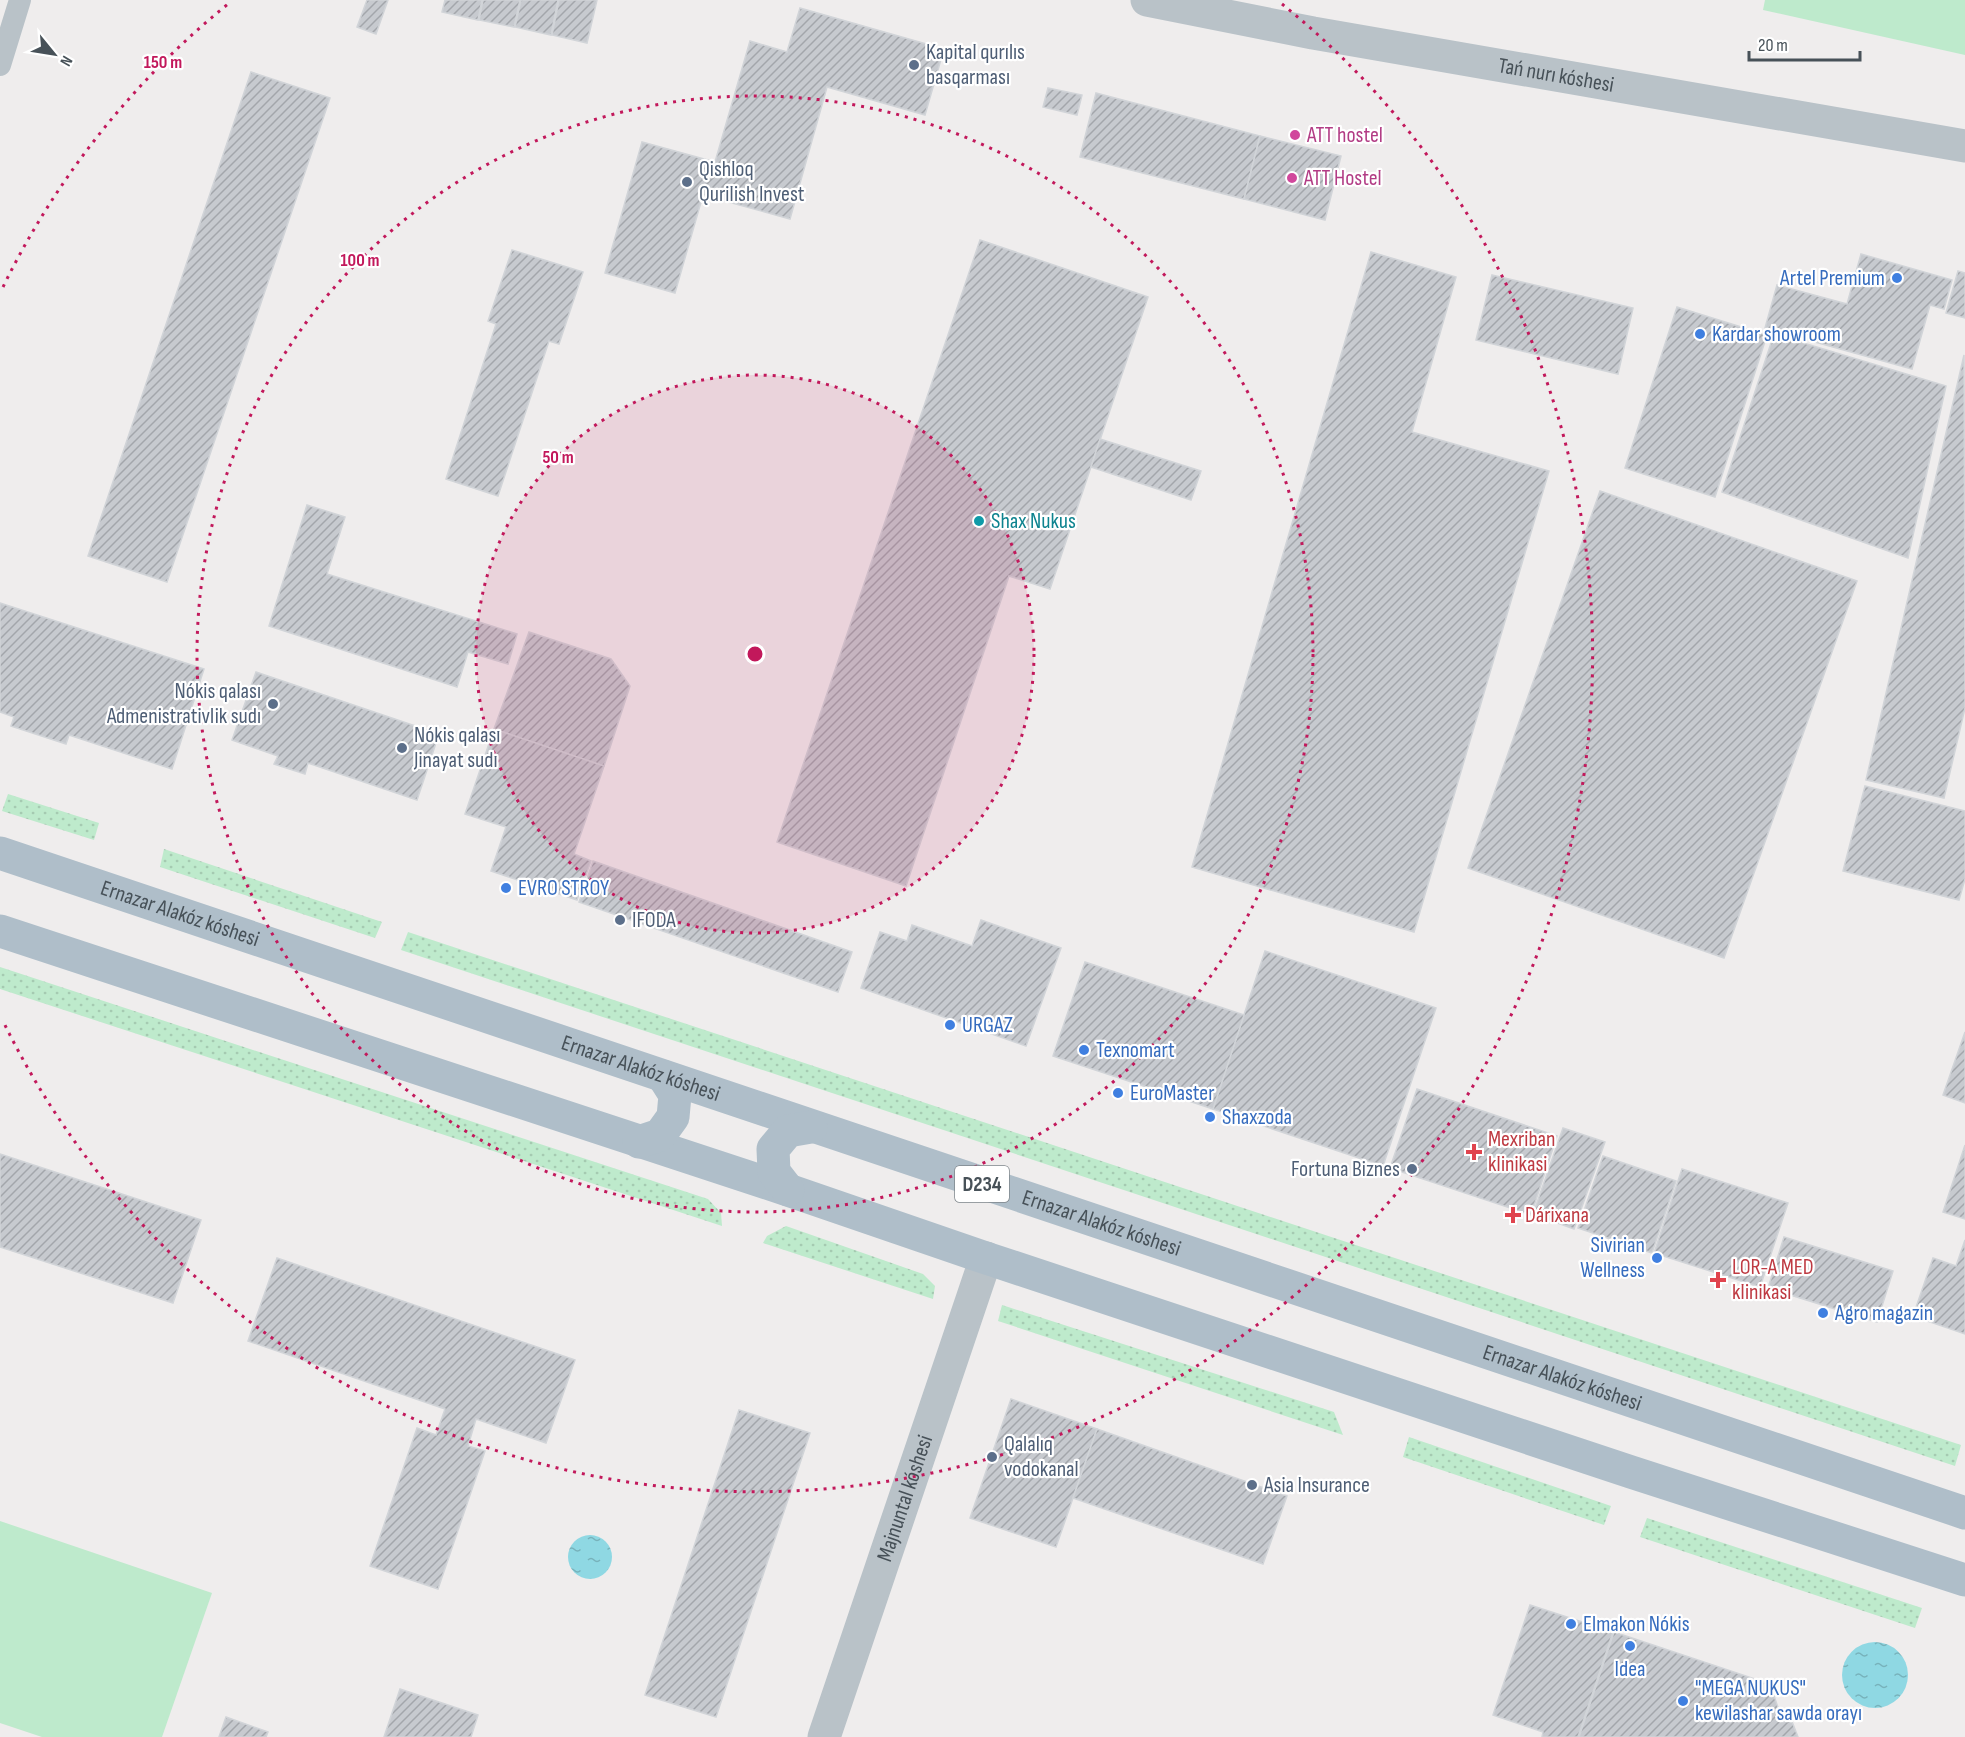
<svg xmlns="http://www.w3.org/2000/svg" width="1965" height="1737" font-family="'Sofia Sans Condensed',sans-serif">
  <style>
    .grass { fill: url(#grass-dots) }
    .green { fill: #beeacc }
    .water { fill: url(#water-ripples) }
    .building { fill: url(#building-hatch); stroke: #d1d4d8; stroke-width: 1.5 }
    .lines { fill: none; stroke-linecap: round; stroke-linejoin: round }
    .lane { stroke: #b9c2c8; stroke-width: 22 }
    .street { stroke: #b9c2c8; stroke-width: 33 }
    .primary { stroke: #afbec9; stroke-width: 33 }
    .ring { fill: none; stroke: #c2185b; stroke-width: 3; stroke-dasharray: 3 6 }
    .service-dot { fill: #5c6f8a; stroke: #fff; stroke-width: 2 }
    .hotel-dot { fill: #d1479c; stroke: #fff; stroke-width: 2 }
    .shop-dot { fill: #3f7fe0; stroke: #fff; stroke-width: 2 }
    .culture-dot { fill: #0f9aa8; stroke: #fff; stroke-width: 2 }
    .health-dot { fill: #e0444e; stroke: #fff; stroke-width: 2 }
    .labels { text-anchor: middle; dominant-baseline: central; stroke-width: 4.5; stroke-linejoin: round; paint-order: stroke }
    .shield { fill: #fff; stroke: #7e858a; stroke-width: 1.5 }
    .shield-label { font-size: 21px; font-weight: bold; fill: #475158 }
    .service-label { font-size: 22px; fill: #4e5e75; stroke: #fff; text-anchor: start }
    .street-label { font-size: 22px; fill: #475158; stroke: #fff }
    .hotel-label { font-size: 22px; fill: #b23c85; stroke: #fff; text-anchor: start }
    .shop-label { font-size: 22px; fill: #366cbe; stroke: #fff; text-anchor: start }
    .culture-label { font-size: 22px; fill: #0d838f; stroke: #fff; text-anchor: start }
    .health-label { font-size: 22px; fill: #be3a42; stroke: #fff; text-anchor: start }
    .centre { fill: #c2185b; stroke: #fff; stroke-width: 3 }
    .ring-label { font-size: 18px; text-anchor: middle; font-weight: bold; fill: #c2185b; stroke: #fff; stroke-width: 4.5; stroke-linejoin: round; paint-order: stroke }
  </style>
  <defs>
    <pattern id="grass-dots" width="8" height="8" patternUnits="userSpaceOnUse" patternTransform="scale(1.5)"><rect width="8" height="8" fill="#beeacc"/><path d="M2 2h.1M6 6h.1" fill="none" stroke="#a5cab1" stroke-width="1.8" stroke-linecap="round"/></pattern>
    <pattern id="water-ripples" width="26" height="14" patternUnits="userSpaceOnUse" patternTransform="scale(1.5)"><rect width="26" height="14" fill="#8fd8e3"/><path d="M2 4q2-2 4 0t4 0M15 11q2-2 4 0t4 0" fill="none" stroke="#77b2bb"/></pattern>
    <pattern id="building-hatch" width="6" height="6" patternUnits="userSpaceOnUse" patternTransform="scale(1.5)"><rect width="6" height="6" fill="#c7cacf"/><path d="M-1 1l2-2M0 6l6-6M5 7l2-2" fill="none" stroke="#a3a6ab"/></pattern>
  </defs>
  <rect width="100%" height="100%" fill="#efeded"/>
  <g class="grass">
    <polygon points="8,794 99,823 94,840 2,811"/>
    <polygon points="164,849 382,922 375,938 160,867"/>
    <polygon points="408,932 1961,1445 1955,1466 401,950"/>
    <polygon points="0,967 708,1199 721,1213 722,1226 0,989"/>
    <polygon points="786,1226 923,1274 935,1286 933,1299 763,1243 767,1236"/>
    <polygon points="1002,1305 1334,1412 1343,1435 998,1321"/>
    <polygon points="1409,1437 1611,1506 1604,1525 1403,1457"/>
    <polygon points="1647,1518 1922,1608 1915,1628 1640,1537"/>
  </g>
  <g class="green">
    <polygon points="1765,0 1965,0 1965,55 1763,10"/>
    <polygon points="0,1521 212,1593 162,1737 42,1737 0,1723"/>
  </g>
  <g class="water">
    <circle cx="590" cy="1557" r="22"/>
    <circle cx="1875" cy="1675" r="33"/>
  </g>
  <g class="building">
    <polygon points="367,0 388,0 376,34 357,27"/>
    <polygon points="445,0 482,0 478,20 442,12"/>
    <polygon points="483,0 520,0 514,27 479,20"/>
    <polygon points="521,0 558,0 551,35 515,27"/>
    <polygon points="559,0 597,0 587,43 552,35"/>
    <polygon points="800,8 944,49 925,115 827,87 790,219 703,195 675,293 605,273 642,142 715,162 750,41 787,52"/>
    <polygon points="251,72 330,98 167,582 88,556"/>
    <polygon points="1048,88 1082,95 1077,115 1043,107"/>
    <polygon points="1096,93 1260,136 1244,199 1080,157"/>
    <polygon points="1260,136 1341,156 1325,220 1244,199"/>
    <polygon points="980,240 1148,297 1050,589 1009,576 906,886 777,842"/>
    <polygon points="512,250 583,272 559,344 549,341 498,496 446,479 496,324 488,321"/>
    <polygon points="1371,252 1456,277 1412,432 1549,471 1414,932 1192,867"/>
    <polygon points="1861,254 1952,280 1944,309 1930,305 1912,369 1765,328 1777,285 1847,304"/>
    <polygon points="1958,271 1965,273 1965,318 1946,313"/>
    <polygon points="1492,275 1633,308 1618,374 1476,340"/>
    <polygon points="1677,307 1767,335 1715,497 1625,468"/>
    <polygon points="1774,334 1946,386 1908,558 1722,492"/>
    <polygon points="1964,355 1965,708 1944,798 1866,780"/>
    <polygon points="1100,439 1201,471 1191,500 1091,467"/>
    <polygon points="1600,491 1857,581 1724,958 1468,868"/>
    <polygon points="307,505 345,517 327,574 517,634 508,664 468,652 457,687 269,626"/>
    <polygon points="0,603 204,669 172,769 69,735 66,744 11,726 14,717 0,712"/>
    <polygon points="529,632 611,659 630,686 604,766 494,729"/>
    <polygon points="256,672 439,734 417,800 308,763 305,774 274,764 278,756 232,740"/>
    <polygon points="494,729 604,766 574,854 591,861 577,900 491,871 506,827 465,814"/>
    <polygon points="1865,786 1965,811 1965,879 1959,900 1843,871"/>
    <polygon points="593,861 852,952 838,992 579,902"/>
    <polygon points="981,920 1061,948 1026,1046 861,988 880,932 907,941 912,925 972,946"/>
    <polygon points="1265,951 1436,1008 1383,1166 1213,1109"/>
    <polygon points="1085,962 1244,1015 1213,1109 1053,1056"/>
    <polygon points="1965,1032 1965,1103 1943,1095"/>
    <polygon points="1417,1089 1557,1136 1531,1215 1390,1168"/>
    <polygon points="1563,1128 1605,1142 1574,1229 1533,1214"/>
    <polygon points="1965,1145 1965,1219 1943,1212"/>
    <polygon points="0,1154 201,1220 173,1303 0,1247"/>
    <polygon points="1603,1156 1676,1181 1652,1253 1578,1228"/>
    <polygon points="1682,1169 1788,1203 1760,1287 1654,1253"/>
    <polygon points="1784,1237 1893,1271 1877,1322 1768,1288"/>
    <polygon points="1965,1240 1965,1334 1913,1316 1933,1258 1956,1266"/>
    <polygon points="277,1258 575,1360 546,1443 476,1419 468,1446 485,1451 438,1589 370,1566 417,1428 436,1435 445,1409 248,1341"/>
    <polygon points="1011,1399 1097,1429 1056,1547 970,1518"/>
    <polygon points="739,1410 810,1433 716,1717 645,1695"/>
    <polygon points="1097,1429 1287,1496 1263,1564 1073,1498"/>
    <polygon points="1530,1605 1613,1632 1578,1737 1542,1737 1543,1732 1493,1715"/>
    <polygon points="1614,1632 1770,1684 1783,1722 1791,1719 1798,1737 1579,1737"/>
    <polygon points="400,1689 478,1715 471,1737 384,1737"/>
    <polygon points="226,1717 268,1732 266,1737 219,1737"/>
  </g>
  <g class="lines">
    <polyline class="lane" points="0,65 20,0"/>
    <g class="street">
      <path id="s1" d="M1147,0l166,33 652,113"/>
      <path id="s2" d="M824,1737l162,-479"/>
    </g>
    <g class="primary">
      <path id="s3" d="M0,853l1965,660"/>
      <polyline points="0,931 788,1190 986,1258 1631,1472 1965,1580"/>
      <polyline points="639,1142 660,1135 673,1117 675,1095 663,1076"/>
      <polyline points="788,1190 774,1172 773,1149 788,1131 811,1127"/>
    </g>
  </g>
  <circle cx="755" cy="654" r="279" fill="#c2185b" fill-opacity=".12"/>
  <g class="ring">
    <circle cx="755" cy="654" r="279"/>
    <circle cx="755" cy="654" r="558"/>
    <path d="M3 287A837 837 0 0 1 228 4M1282 4A837 837 0 1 1 3 1021"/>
  </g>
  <g class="service-dot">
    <circle cx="914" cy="65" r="6"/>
    <circle cx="687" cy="182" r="6"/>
    <circle cx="273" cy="704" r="6"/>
    <circle cx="402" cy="748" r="6"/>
    <circle cx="620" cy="920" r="6"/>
    <circle cx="1412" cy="1169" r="6"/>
    <circle cx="992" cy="1457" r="6"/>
    <circle cx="1252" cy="1485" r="6"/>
  </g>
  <g class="hotel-dot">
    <circle cx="1295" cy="135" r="6"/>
    <circle cx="1292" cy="178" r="6"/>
  </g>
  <g class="shop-dot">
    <circle cx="1897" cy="278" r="6"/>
    <circle cx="1700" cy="334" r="6"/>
    <circle cx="506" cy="888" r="6"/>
    <circle cx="950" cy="1025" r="6"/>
    <circle cx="1084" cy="1050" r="6"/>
    <circle cx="1118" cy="1093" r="6"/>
    <circle cx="1210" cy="1117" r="6"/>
    <circle cx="1657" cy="1258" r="6"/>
    <circle cx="1823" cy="1313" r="6"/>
    <circle cx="1571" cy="1624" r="6"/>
    <circle cx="1630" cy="1646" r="6"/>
    <circle cx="1683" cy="1701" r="6"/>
  </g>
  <circle class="culture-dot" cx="979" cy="521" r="6"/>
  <g class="health-dot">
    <path d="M1471 1143h6v6h6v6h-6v6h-6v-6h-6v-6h6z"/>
    <path d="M1510 1206h6v6h6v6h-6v6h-6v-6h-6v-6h6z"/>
    <path d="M1715 1271h6v6h6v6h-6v6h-6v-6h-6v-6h6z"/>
  </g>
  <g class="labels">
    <rect class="shield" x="955" y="1166" width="54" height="36" rx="4.5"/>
    <g class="shield-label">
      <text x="982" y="1184">D234</text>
    </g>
    <g class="service-label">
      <text x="926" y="52">Kapital qurılıs<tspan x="926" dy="25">basqarması</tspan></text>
      <text x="699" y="169">Qishloq<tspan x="699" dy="25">Qurilish Invest</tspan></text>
      <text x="261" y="691" text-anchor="end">Nókis qalası<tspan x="261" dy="25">Admenistrativlik sudı</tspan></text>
      <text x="414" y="735">Nókis qalası<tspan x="414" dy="25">Jinayat sudı</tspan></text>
      <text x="632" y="920">IFODA</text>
      <text x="1400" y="1169" text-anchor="end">Fortuna Biznes</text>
      <text x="1004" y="1444">Qalalıq<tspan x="1004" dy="25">vodokanal</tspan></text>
      <text x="1264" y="1485">Asia Insurance</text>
    </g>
    <g class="street-label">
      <text stroke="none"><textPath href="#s1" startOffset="416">Tań nurı kóshesi</textPath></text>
      <text stroke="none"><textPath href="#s3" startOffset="190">Ernazar Alakóz kóshesi</textPath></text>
      <text stroke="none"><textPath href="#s3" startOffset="676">Ernazar Alakóz kóshesi</textPath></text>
      <text stroke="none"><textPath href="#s3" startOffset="1162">Ernazar Alakóz kóshesi</textPath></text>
      <text stroke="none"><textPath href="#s3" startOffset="1648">Ernazar Alakóz kóshesi</textPath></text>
      <text stroke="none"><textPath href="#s2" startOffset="252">Majnuntal kóshesi</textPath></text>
    </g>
    <g class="hotel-label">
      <text x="1307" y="135">ATT hostel</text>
      <text x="1304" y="178">ATT Hostel</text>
    </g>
    <g class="shop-label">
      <text x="1885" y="278" text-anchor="end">Artel Premium</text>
      <text x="1712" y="334">Kardar showroom</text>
      <text x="518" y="888">EVRO STROY</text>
      <text x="962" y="1025">URGAZ</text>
      <text x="1096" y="1050">Texnomart</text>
      <text x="1130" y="1093">EuroMaster</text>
      <text x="1222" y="1117">Shaxzoda</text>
      <text x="1645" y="1245" text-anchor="end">Sivirian<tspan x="1645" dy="25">Wellness</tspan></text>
      <text x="1835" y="1313">Agro magazin</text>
      <text x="1583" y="1624">Elmakon Nókis</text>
      <text x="1630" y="1669" text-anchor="middle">Idea</text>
      <text x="1695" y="1688">"MEGA NUKUS"<tspan x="1695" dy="25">kewilashar sawda orayı</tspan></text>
    </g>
    <g class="culture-label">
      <text x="991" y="521">Shax Nukus</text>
    </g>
    <g class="health-label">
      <text x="1488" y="1139">Mexriban<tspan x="1488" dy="25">klinikasi</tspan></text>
      <text x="1525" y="1215">Dárixana</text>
      <text x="1732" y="1267">LOR-A MED<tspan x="1732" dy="25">klinikasi</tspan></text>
    </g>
  </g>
  <circle cx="755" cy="654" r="9" class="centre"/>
  <g class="ring-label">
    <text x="163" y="68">150 m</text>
    <text x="360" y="266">100 m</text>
    <text x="558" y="463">50 m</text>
  </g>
  <g transform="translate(54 54) rotate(120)" stroke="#ffffff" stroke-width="4.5" paint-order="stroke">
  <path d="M0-4.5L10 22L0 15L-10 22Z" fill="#475158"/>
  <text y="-9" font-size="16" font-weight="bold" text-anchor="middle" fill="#475158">N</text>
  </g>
  <path d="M1749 51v9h111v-9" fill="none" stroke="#475158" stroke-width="3"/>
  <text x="1758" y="51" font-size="18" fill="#475158" stroke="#ffffff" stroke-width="4.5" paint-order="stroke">20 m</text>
</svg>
